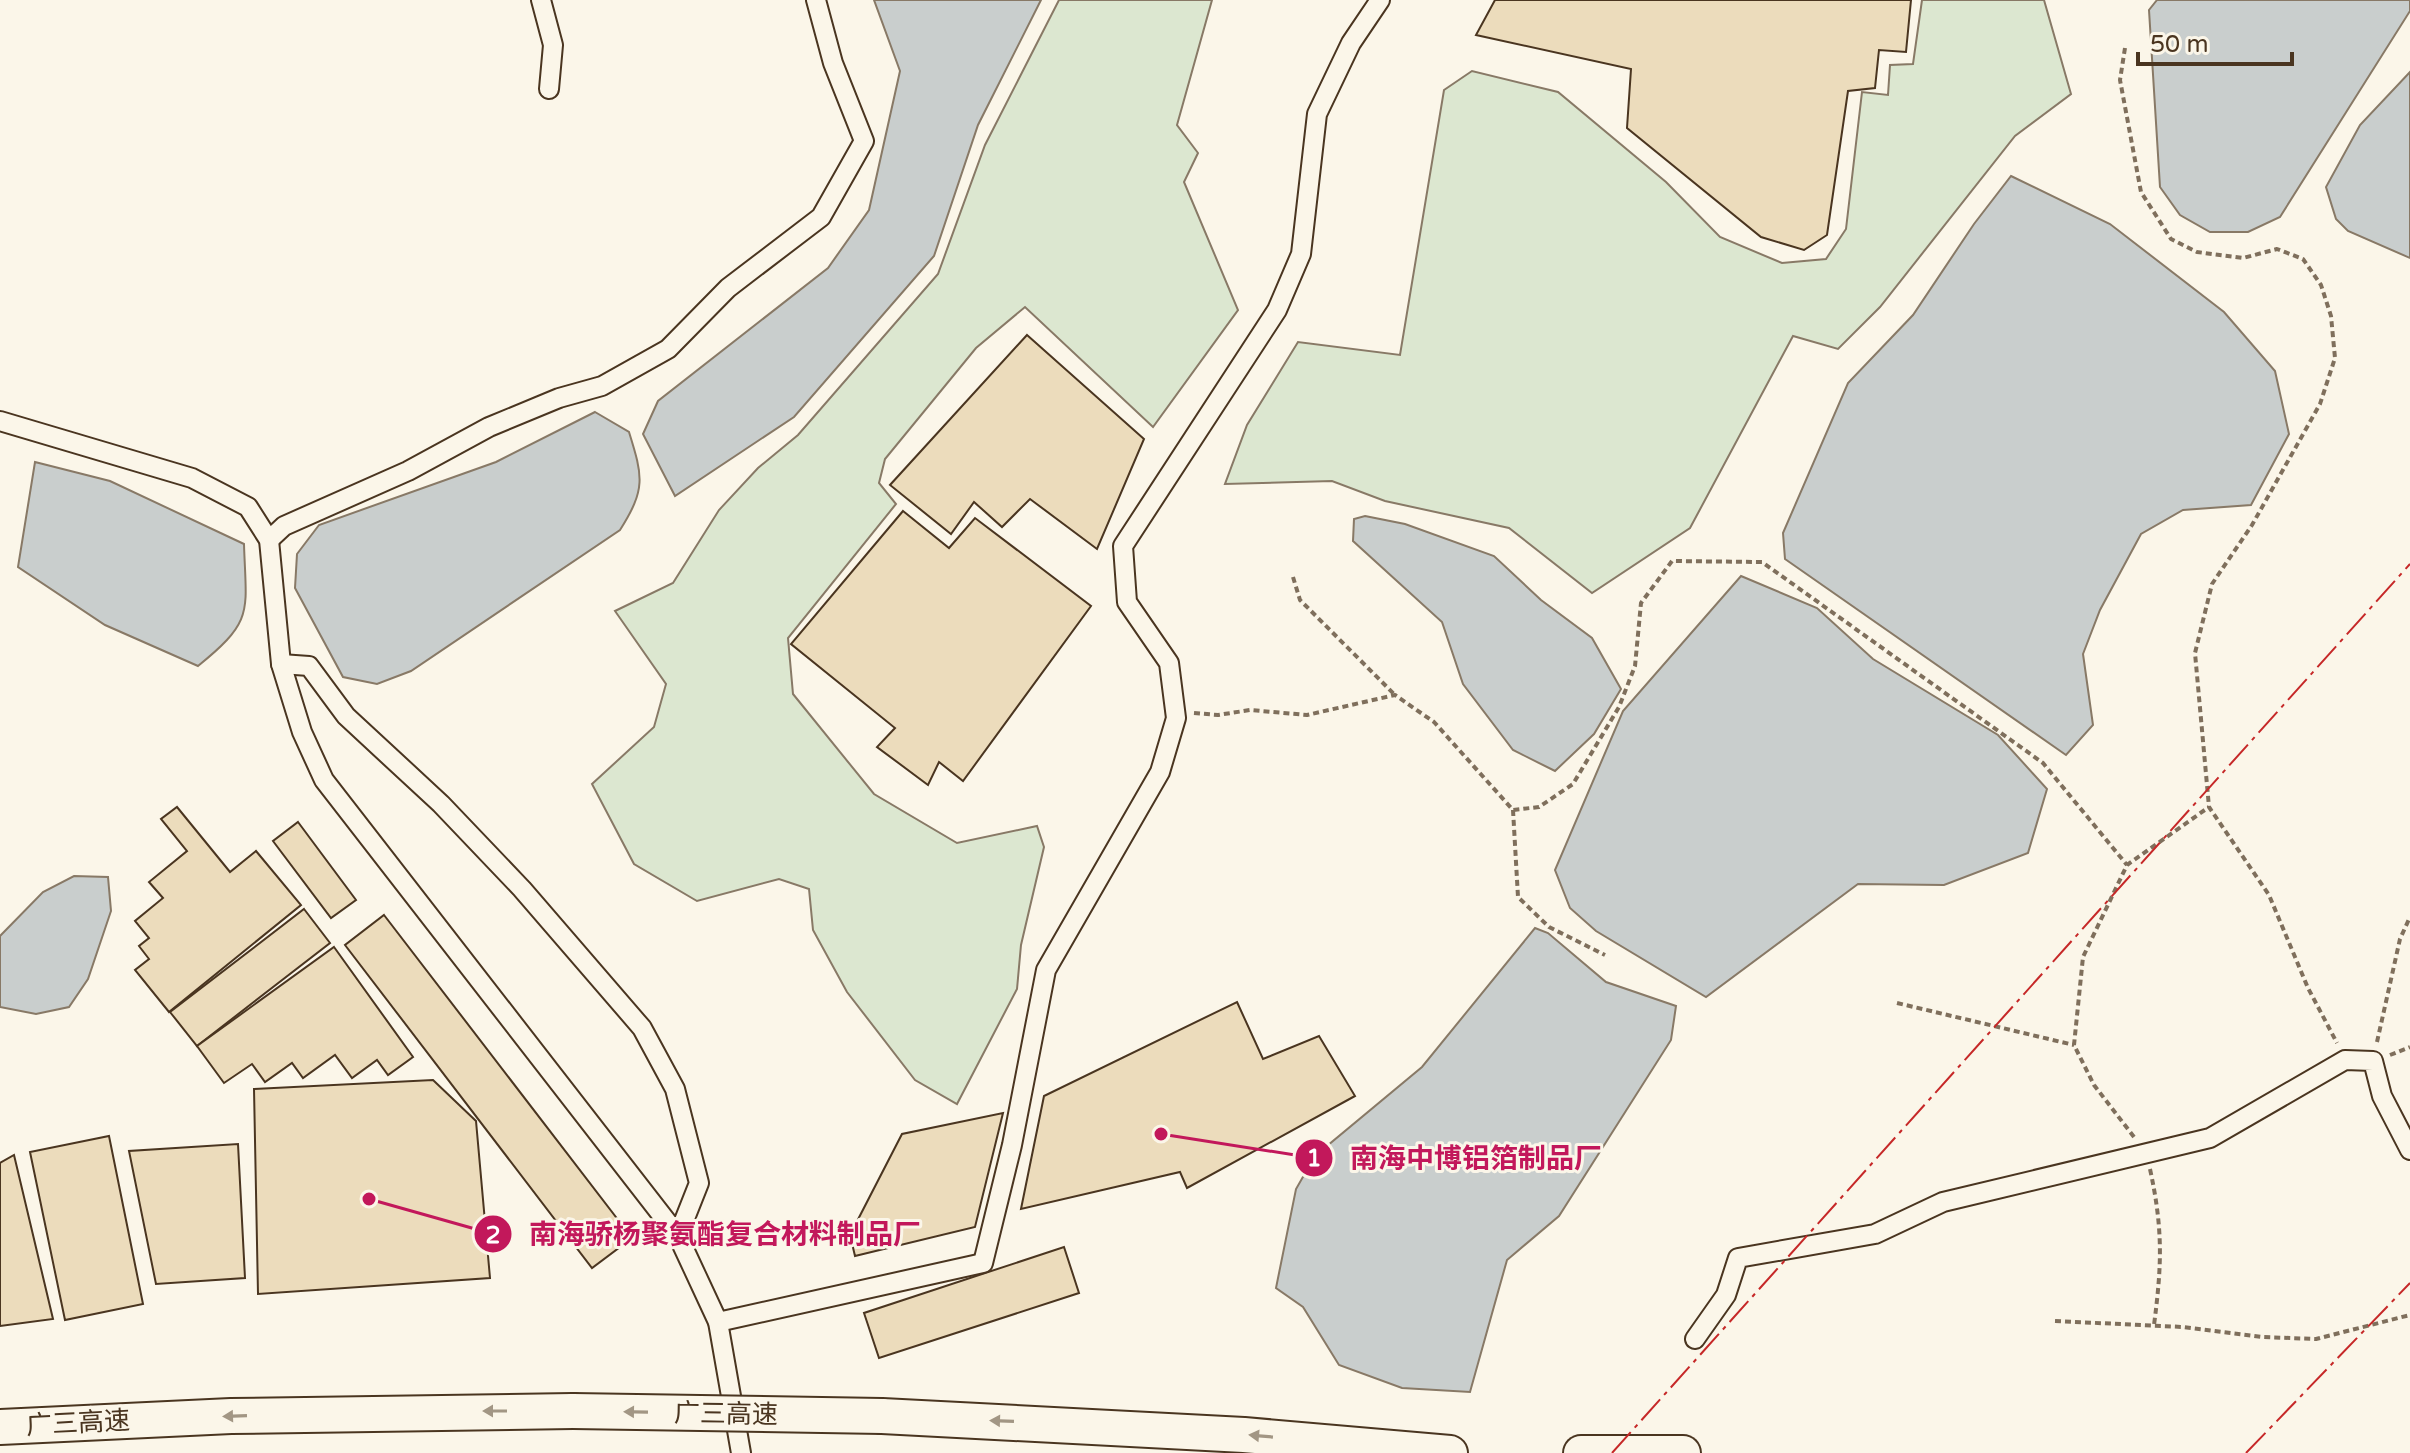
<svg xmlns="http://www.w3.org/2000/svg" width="2410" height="1453" font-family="'Varela Round','Noto Sans SC',sans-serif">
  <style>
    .green { fill: #dce7d0; stroke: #887966; stroke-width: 2 }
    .water { fill: #c9cecd; stroke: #887966; stroke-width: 2 }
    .building { fill: #ecdcbc; stroke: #4a3520; stroke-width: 2 }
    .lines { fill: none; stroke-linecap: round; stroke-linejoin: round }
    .minor-casing { stroke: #4a3520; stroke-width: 22 }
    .motorway-casing { stroke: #4a3520; stroke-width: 38 }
    .path { stroke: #7f6f5c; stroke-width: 4; stroke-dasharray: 6 4; stroke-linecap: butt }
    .minor { stroke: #fbf6e9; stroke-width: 18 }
    .motorway { stroke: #fbf6e9; stroke-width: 34 }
    .motorway-bridge-casing { stroke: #4a3520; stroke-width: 38; stroke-linecap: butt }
    .motorway-bridge { stroke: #fbf6e9; stroke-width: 34 }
    .power { stroke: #c62828; stroke-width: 2; stroke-dasharray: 28 6 4 6; stroke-linecap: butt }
    .oneway { fill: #a29684 }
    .labels { text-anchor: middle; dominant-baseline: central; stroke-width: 6; stroke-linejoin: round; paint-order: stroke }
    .street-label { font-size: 26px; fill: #4a3520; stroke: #fbf6e9 }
    .leader { fill: none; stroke: #c2185b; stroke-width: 3 }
    .callout-dot { fill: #c2185b; stroke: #fbf6e9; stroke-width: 3 }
    .mark-label { font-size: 24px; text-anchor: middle; font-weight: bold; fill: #fff }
    .callout-label { font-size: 28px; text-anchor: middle; font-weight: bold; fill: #c2185b; stroke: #fbf6e9; stroke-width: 6; stroke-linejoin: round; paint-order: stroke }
  </style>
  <rect width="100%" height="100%" fill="#fbf6e9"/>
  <g class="green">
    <polygon points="1059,0 1212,0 1177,125 1198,153 1184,182 1238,310 1153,427 1025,307 976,348 885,459 879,483 896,504 788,638 793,694 874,794 957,843 1037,826 1044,847 1021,945 1017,989 957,1104 915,1080 847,992 813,930 809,889 779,879 697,901 634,864 592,784 654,727 666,684 615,611 673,583 719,510 758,468 798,435 938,274 985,145"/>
    <polygon points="1922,0 2044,0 2071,94 2015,136 1880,307 1838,349 1793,336 1690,528 1592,593 1509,528 1385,501 1332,481 1225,484 1247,425 1298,342 1400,355 1444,90 1472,71 1558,92 1666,182 1720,237 1782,263 1826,259 1846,229 1862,92 1888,95 1890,65 1913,64"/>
  </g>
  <g class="water">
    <polygon points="874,0 1041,0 978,125 934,256 794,417 675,496 643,434 658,401 828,268 869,210 900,71"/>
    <polygon points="2157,0 2410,0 2410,11 2280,217 2248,232 2210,232 2180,215 2160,187 2149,10"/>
    <polygon points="2410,72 2410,258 2348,231 2336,219 2326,187 2360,125"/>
    <polygon points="2011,176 2110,224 2224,312 2275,371 2289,434 2251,505 2183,510 2141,534 2100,610 2083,654 2093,725 2066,755 1785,559 1783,533 1848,383 1913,315 1974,224"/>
    <path d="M595,412l34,20c14,45 17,57 -9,98l-209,141 -34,13 -34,-7 -48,-89 2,-34 22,-29 177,-63z"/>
    <path d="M35,462l75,19 134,63c2,68 11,76 -46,122l-93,-41 -87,-58z"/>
    <polygon points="1365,516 1405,524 1494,556 1541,600 1592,638 1621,689 1594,734 1555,771 1513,750 1463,684 1442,622 1353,541 1354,519"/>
    <polygon points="1741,576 1817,608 1873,659 1998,735 2047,789 2028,853 1944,885 1858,884 1706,997 1596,931 1570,908 1555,870 1623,711"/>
    <polygon points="74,876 108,877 111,911 88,979 69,1007 36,1014 0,1007 0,936 43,892"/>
    <polygon points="1535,928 1548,933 1606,982 1676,1006 1671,1040 1559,1216 1507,1260 1470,1392 1402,1388 1339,1365 1303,1307 1276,1288 1296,1189 1315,1156 1422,1067"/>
  </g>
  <g class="building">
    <polygon points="1495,0 1911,0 1906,52 1879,50 1875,88 1848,91 1827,235 1804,250 1761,237 1627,128 1631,69 1476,35"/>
    <polygon points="1027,335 1144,439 1097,549 1030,499 1002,527 974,502 951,534 890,485"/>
    <polygon points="903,511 949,548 975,518 1091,606 963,781 939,762 928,785 877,747 895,728 791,644"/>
    <polygon points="177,807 230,872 256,851 301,905 169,1012 135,970 149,959 139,946 149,938 135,921 163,898 149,882 187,851 161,819"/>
    <polygon points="298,822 356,900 331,918 273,841"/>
    <polygon points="304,909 330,943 197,1046 170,1012"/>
    <polygon points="384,915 632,1238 592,1268 345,945"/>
    <polygon points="334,947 413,1057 388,1075 377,1060 352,1078 335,1055 303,1078 292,1063 265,1082 252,1064 224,1083 197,1046"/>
    <polygon points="1237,1002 1263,1059 1319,1036 1355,1096 1187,1188 1180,1172 1021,1209 1044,1096"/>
    <polygon points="433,1080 476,1121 490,1278 258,1294 254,1089"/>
    <polygon points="1003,1113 975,1227 855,1256 850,1235 902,1134"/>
    <polygon points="109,1136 143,1304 65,1320 30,1152"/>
    <polygon points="238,1144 245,1278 156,1284 129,1151"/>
    <polygon points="14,1155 53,1319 0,1326 0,1163"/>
    <polygon points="1064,1247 1079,1293 879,1358 864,1313"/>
  </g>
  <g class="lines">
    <defs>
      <g id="minor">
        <polyline points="541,0 553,45 549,89"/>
        <polyline points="0,421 192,478 248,507 269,540 281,664 302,732 324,780 678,1236 718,1322 741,1453"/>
        <polyline points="269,540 284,526 408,471 489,427 559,398 602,386 668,349 728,288 821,217 864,141 833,63 816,0"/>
        <polyline points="281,664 309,666 346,716 441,804 522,889 642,1028 675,1089 699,1183 678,1236"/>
        <polyline points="718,1322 983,1263 1012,1145 1046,970 1160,772 1176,718 1169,663 1127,602 1123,546 1277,310 1301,254 1317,114 1351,43 1380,0"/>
        <polyline points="1695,1339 1726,1295 1738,1258 1875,1234 1943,1202 2210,1138 2345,1060 2373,1061 2382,1096 2410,1150"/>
      </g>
      <g id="motorway">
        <polyline points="882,1416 1244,1435 1450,1453"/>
        <polyline points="0,1427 231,1416 573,1411"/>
        <polyline points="1581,1453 1683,1453"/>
      </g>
    </defs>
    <use href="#minor" class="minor-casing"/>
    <use href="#motorway" class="motorway-casing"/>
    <g class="path">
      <polyline points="2125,48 2120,80 2141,192 2171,239 2197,252 2243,258 2277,249 2303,259 2321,285 2331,316 2335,358 2320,404 2252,525 2212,584 2195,653 2209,807 2269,895 2308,988 2337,1043"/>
      <polyline points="1293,577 1300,600 1395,695"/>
      <polyline points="1194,713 1218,715 1250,710 1307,715 1395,695 1434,722 1513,810 1539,807 1573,784 1619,707 1635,666 1641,603 1672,561 1762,562 2043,763 2127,865"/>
      <polyline points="1513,810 1518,897 1549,927 1605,955"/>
      <polyline points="1897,1003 2074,1045"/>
      <polyline points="2377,1042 2400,939 2410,917"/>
      <polyline points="2390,1055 2410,1047"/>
      <polyline points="2134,1137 2094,1085 2074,1045 2083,957 2127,865 2209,807"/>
      <path d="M2150,1169c13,60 12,95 4,156"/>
      <polyline points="2055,1321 2183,1327 2263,1337 2316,1339 2410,1315"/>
    </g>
    <use href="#minor" class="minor"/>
    <use href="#motorway" class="motorway"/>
    <defs>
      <polyline id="motorway-bridge" points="573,1411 882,1416"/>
    </defs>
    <use href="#motorway-bridge" class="motorway-bridge-casing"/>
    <use href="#motorway-bridge" class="motorway-bridge"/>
    <g class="power">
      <polyline points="1612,1453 2410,564"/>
      <polyline points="2246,1453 2410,1283"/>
    </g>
  </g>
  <defs><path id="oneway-solid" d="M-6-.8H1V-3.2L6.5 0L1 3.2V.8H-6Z" transform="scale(2)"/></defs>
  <g class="oneway">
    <use href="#oneway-solid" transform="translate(495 1411) rotate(180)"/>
    <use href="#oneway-solid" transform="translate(636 1412) rotate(-179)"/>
    <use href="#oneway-solid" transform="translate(235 1416) rotate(178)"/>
    <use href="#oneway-solid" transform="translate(1002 1421) rotate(-178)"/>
    <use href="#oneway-solid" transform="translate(1261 1436) rotate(-175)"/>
  </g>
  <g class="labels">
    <g class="street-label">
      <text transform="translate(726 1414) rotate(1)">广三高速</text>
      <text transform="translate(78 1423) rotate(-3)">广三高速</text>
    </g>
  </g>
  <path class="leader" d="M1161 1134L1314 1158M369 1199L493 1234"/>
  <g class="callout-dot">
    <circle cx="1161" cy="1134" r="8"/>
    <circle cx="369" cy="1199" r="8"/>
    <circle cx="1314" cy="1158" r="20"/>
    <circle cx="493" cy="1234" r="20"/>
  </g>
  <g class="mark-label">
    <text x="1314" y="1166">1</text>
    <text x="493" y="1243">2</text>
  </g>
  <g class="callout-label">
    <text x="1476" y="1168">南海中博铝箔制品厂</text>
    <text x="725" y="1244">南海骄杨聚氨酯复合材料制品厂</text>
  </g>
  <path d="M2138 52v12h154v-12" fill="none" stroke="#4a3520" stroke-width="4"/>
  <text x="2150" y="52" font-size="24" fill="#4a3520" stroke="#fbf6e9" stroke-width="6" paint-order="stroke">50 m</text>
</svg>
